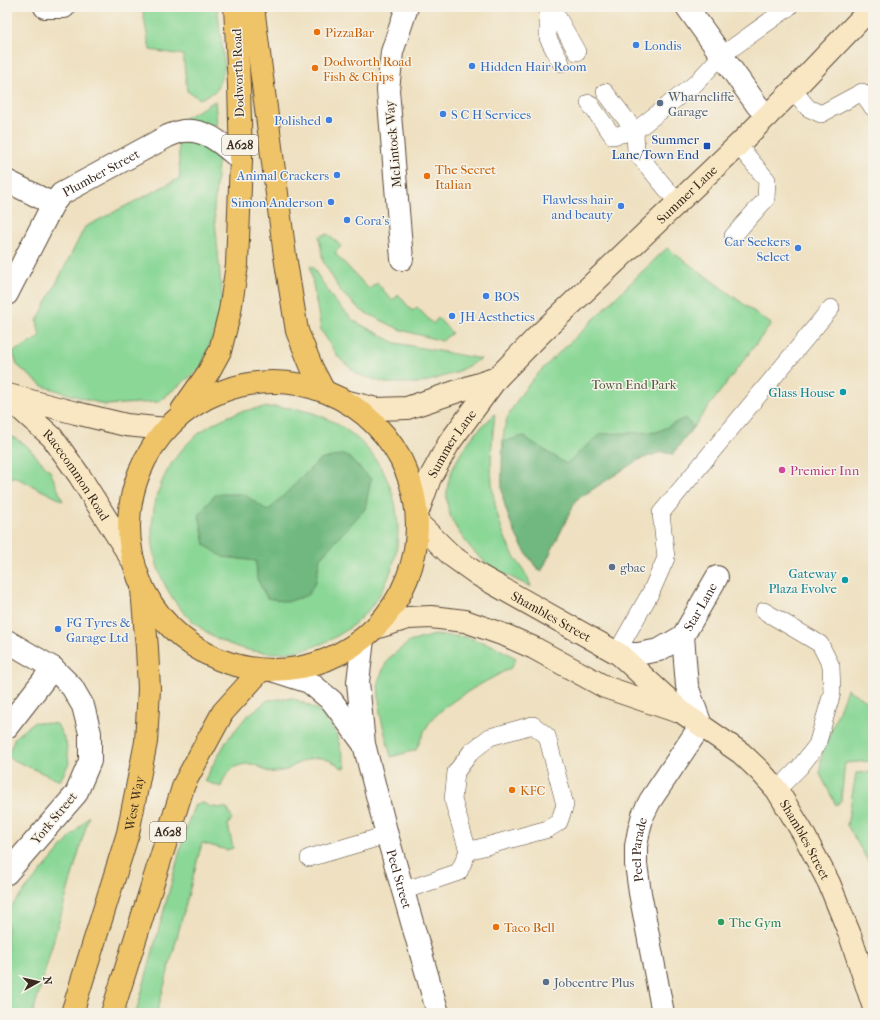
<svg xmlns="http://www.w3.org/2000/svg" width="880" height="1020" font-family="'IM FELL French Canon',serif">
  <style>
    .green { fill: #8ad796; stroke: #62805a }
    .forest { fill: #6fb87f; stroke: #55714e }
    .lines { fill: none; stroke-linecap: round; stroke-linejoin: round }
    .lane-casing { stroke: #564536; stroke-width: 18 }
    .street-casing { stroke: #564536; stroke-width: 24 }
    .secondary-casing { stroke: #564536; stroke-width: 24 }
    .highway-casing { stroke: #564536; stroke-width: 24 }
    .lane { stroke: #fff; stroke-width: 17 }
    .street { stroke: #fff; stroke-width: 22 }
    .secondary { stroke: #f9e7c3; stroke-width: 22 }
    .highway { stroke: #efc469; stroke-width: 22 }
    .food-dot { fill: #e8710a; stroke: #f7f3e8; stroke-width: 1.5 }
    .shop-dot { fill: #3f7fe0; stroke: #f7f3e8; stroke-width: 1.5 }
    .service-dot { fill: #5c6f8a; stroke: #f7f3e8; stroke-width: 1.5 }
    .transit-dot { fill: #1a4fb4; stroke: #f7f3e8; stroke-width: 1.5 }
    .culture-dot { fill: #0f9aa8; stroke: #f7f3e8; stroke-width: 1.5 }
    .hotel-dot { fill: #d1479c; stroke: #f7f3e8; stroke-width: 1.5 }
    .leisure-dot { fill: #2e9e5b; stroke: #f7f3e8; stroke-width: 1.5 }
    .labels { text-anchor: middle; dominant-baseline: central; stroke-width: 3; stroke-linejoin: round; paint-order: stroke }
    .shield { fill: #f7f3e8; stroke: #73665b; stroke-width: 1 }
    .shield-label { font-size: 12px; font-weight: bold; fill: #3b2a1e }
    .food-label { font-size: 13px; fill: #c56008; stroke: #f7f3e8; text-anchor: start }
    .shop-label { font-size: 13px; fill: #366cbe; stroke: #f7f3e8; text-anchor: start }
    .street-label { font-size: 13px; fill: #3b2a1e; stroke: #f7f3e8 }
    .service-label { font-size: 13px; fill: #4e5e75; stroke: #f7f3e8; text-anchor: start }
    .transit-label { font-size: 13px; fill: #164399; stroke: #f7f3e8; text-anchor: end }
    .park-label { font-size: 13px; fill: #4f553c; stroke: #f7f3e8 }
    .culture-label { font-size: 13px; fill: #0d838f; stroke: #f7f3e8; text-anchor: end }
    .hotel-label { font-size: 13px; fill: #b23c85; stroke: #f7f3e8; text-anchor: start }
    .leisure-label { font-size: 13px; fill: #27864d; stroke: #f7f3e8; text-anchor: start }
  </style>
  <rect width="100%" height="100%" fill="#f7f3e8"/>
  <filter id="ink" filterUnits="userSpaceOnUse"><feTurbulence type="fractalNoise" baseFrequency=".025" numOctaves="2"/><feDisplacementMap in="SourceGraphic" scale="8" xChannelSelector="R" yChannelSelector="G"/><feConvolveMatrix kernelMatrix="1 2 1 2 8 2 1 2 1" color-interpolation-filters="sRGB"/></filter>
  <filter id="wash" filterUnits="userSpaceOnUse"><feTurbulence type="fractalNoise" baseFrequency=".012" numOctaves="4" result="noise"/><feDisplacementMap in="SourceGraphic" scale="16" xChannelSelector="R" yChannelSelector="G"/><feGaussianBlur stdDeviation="0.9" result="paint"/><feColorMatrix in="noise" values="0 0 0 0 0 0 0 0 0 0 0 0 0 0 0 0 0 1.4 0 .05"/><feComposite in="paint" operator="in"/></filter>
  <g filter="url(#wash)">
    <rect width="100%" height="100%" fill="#eee0c0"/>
    <g class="green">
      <polygon points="142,7 217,7 225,68 216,91 200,99 187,91 183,55 150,50"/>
      <polygon points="215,101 217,125 176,123"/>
      <polygon points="191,138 219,152 214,209 223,308 201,368 158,402 105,405 42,386 17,365 13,352 40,337 37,321 85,227 180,178 178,141"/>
      <polygon points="328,234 341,246 335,253 369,289 377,283 392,300 399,295 412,311 417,307 433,324 438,318 452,333 442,341 401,330 362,311 341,292 323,261 319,236"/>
      <path d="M667,248l104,76 -98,130 -12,-2 -23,8 -62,40 -35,72c-17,-17 -33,-50 -38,-75 -1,-4 0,-10 0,-15 -1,-17 -2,-47 4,-63 16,-36 46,-60 74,-87 28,-28 57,-57 86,-84z"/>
      <polygon points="312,266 333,299 354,321 396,343 481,359 455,373 422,383 385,383 357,374 338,357 321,330 310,267"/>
      <circle cx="275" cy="530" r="123"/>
      <path d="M495,414c-6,49 -7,86 14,133 6,14 19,25 22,40 -12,-6 -26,-12 -38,-19 -13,-9 -23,-20 -32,-33 -24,-32 -15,-62 7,-92 7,-11 18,-20 27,-29z"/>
      <polygon points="7,434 25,444 50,471 63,501 13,476 11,479 7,477"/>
      <path d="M434,635l33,2 27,9 22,12 -4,9c-26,15 -68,34 -84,58 -5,7 -8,17 -12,25l-25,7 -11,-43 -2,-33 10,-22 21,-17z"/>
      <polygon points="847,689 873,705 873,761 845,763 841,801 836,805 820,774 821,758"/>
      <path d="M293,698l25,12 18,23 10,34 -4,1c-17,-13 -28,-13 -47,-3 -5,3 -9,6 -14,6 -4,1 -9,2 -12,1 -6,-2 -12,-8 -20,-8 -15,0 -24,9 -28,23l-17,-6 23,-41 19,-23 22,-17z"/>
      <polygon points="34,722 57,724 66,742 69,763 60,781 7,757 15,737"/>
      <polygon points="873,772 873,870 847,825 856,773"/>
      <polygon points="203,803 211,807 227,808 232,818 228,825 233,848 227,850 202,843 157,1013 136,1013 187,825 195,804"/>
      <polygon points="89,816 33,1013 7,1013 7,911"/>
    </g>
    <g class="forest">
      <path d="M685,418l8,9 -20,27 -12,-2 -23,8 -62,40 -35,72c-18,-19 -32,-48 -38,-74 -3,-16 0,-39 0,-56l20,-6 43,28 34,-30 57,-2z"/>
      <polygon points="345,454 371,479 365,509 320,558 316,581 308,595 287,602 267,598 257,579 256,561 223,557 205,545 199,514 216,494 244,494 268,511 319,460"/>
    </g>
  </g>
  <g filter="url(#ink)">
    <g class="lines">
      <defs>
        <g id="lane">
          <polyline points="548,7 548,38 561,63"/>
          <polyline points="552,7 577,52"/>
          <polyline points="793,90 808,108 821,114 862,92 873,108"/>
          <polyline points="589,103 613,136 635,131 605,92"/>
          <polyline points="678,203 636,152 635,131 696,83 721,56 789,7"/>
          <polyline points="733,236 766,199 767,180 738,145"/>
          <polyline points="764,611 820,644 831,666 832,693 817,745 800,767 777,790"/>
          <polyline points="617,652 651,592 666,558 661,513 831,308"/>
          <polygon points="533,725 547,736 565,805 559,822 548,829 468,851 453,800 456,772 471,752 490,737"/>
          <polyline points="309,858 387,835"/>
          <polyline points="403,891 459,872 468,851"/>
        </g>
        <g id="street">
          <polyline points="45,7 64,7"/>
          <polyline points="687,7 757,105 767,116"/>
          <polyline points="7,181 53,204"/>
          <polyline points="402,259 388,90 392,52 407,7"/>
          <path id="s1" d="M7,294l46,-90 8,-10 107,-58c5,-2 10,-4 15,-5 24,-3 41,15 58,29"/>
          <path id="s2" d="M363,639l-5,43 6,62 23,91 51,178"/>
          <polyline points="7,641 53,668 72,687 83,706 90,733 90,761 76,794 7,873"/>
          <path id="s3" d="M619,654h19l21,-4 24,-14 34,-59"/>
          <polyline points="275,671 309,682 332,701 363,743"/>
          <polyline points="7,727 53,668"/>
          <path id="s4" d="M663,1013l-23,-120 -4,-29v-18l3,-16 4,-15 7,-14 51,-76 -14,-39 -4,-50"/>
        </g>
        <g id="secondary">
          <polyline points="8,395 76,413 126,425 166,429"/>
          <path id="s5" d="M7,397l45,40 27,38 55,88"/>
          <polyline points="348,402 376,409 407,408 497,378"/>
          <path id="s6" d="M417,514l13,-36 19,-35 48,-65 43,-44 198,-189 55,-55 79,-83"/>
          <path id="s7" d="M417,522l35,34 28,20 139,78 64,59 58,40 19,18 17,19 26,43 26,50 21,52 23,70"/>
          <polyline points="375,628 408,618 431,617 465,621 507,636 534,648 605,687 676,711"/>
        </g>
        <g id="highway">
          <polyline points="253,7 285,256 297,331 312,368 324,391"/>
          <circle cx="273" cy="526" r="144"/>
          <polyline points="182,410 208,373 220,351 230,311 237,265 241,160 239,85 235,7"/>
          <path id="s8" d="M72,1013l56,-180 18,-91 3,-53 -2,-41 -5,-59"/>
          <polyline points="112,1013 184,784 223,712 261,670"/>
        </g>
      </defs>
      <use href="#lane" class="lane-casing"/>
      <use href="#street" class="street-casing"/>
      <use href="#secondary" class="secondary-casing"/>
      <use href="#highway" class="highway-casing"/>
      <use href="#lane" class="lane"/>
      <use href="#street" class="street"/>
      <use href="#secondary" class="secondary"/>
      <use href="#highway" class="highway"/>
    </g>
  </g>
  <g class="food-dot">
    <circle cx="317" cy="32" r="4"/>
    <circle cx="315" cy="68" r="4"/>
    <circle cx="427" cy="176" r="4"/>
    <circle cx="512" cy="790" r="4"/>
    <circle cx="496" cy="927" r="4"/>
  </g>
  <g class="shop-dot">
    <circle cx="636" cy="45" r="4"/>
    <circle cx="472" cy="66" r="4"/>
    <circle cx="443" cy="114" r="4"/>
    <circle cx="329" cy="120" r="4"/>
    <circle cx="337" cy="175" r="4"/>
    <circle cx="331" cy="202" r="4"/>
    <circle cx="621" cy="206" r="4"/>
    <circle cx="347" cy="220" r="4"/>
    <circle cx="798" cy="248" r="4"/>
    <circle cx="486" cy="296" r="4"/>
    <circle cx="452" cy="316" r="4"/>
    <circle cx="58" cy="629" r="4"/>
  </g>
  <g class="service-dot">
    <circle cx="660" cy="103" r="4"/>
    <circle cx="612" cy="567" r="4"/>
    <circle cx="546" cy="982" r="4"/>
  </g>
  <rect class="transit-dot" x="703" y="142" width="8" height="8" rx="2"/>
  <g class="culture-dot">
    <circle cx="843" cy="392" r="4"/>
    <circle cx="845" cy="580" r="4"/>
  </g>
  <circle class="hotel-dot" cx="782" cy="470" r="4"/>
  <circle class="leisure-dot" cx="721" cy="922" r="4"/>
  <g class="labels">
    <g class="shield">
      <rect x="222" y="135" width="36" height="20" rx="3"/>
      <rect x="150" y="822" width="36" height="20" rx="3"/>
    </g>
    <g class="shield-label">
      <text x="240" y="145">A628</text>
      <text x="168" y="832">A628</text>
    </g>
    <g class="food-label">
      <text x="325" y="32">PizzaBar</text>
      <text x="323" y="61">Dodworth Road<tspan x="323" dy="15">Fish &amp; Chips</tspan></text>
      <text x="435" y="169">The Secret<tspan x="435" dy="15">Italian</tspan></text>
      <text x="520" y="790">KFC</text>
      <text x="504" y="927">Taco Bell</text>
    </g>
    <g class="shop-label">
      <text x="644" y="45">Londis</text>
      <text x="480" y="66">Hidden Hair Room</text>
      <text x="451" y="114">S C H Services</text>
      <text x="321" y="120" text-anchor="end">Polished</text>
      <text x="329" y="175" text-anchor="end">Animal Crackers</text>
      <text x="613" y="199" text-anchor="end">Flawless hair<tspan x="613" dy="15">and beauty</tspan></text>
      <text x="323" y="202" text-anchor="end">Simon Anderson</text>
      <text x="355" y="220">Cora's</text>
      <text x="790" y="241" text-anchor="end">Car Seekers<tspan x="790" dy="15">Select</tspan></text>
      <text x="494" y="296">BOS</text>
      <text x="460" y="316">JH Aesthetics</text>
      <text x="66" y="622">FG Tyres &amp;<tspan x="66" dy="15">Garage Ltd</tspan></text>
    </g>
    <g class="street-label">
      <text transform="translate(238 73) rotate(-92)">Dodworth Road</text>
      <text transform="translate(393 144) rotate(-95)">McLintock Way</text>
      <text stroke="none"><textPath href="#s1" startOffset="159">Plumber Street</textPath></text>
      <text stroke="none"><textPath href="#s6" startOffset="423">Summer Lane</textPath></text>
      <text stroke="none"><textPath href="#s6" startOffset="79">Summer Lane</textPath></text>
      <text stroke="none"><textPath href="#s5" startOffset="105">Racecommon Road</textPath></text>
      <text stroke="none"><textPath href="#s3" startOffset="102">Star Lane</textPath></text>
      <text stroke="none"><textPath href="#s7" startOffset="165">Shambles Street</textPath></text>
      <text stroke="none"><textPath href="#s8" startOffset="219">West Way</textPath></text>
      <text transform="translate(54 818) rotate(-50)">York Street</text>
      <text stroke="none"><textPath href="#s7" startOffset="509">Shambles Street</textPath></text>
      <text stroke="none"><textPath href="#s4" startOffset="166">Peel Parade</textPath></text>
      <text stroke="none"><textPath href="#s2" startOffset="245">Peel Street</textPath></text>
    </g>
    <g class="service-label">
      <text x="668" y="96">Wharncliffe<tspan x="668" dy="15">Garage</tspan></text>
      <text x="620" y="567">gbac</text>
      <text x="554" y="982">Jobcentre Plus</text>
    </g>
    <g class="transit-label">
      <text x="699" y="139">Summer<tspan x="699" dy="15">Lane/Town End</tspan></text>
    </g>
    <g class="park-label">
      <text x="634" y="384">Town End Park</text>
    </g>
    <g class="culture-label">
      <text x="835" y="392">Glass House</text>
      <text x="837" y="573">Gateway<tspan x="837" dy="15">Plaza Evolve</tspan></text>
    </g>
    <g class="hotel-label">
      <text x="790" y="470">Premier Inn</text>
    </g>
    <g class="leisure-label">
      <text x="729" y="922">The Gym</text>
    </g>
  </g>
  <rect width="880" height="1020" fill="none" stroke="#f7f3e8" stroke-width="24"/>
  <g transform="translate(38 982) rotate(82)" stroke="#f7f3e8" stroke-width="3" paint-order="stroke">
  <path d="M0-3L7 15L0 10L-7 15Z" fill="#3b2a1e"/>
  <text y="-6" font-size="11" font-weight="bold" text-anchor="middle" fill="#3b2a1e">N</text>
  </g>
</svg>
